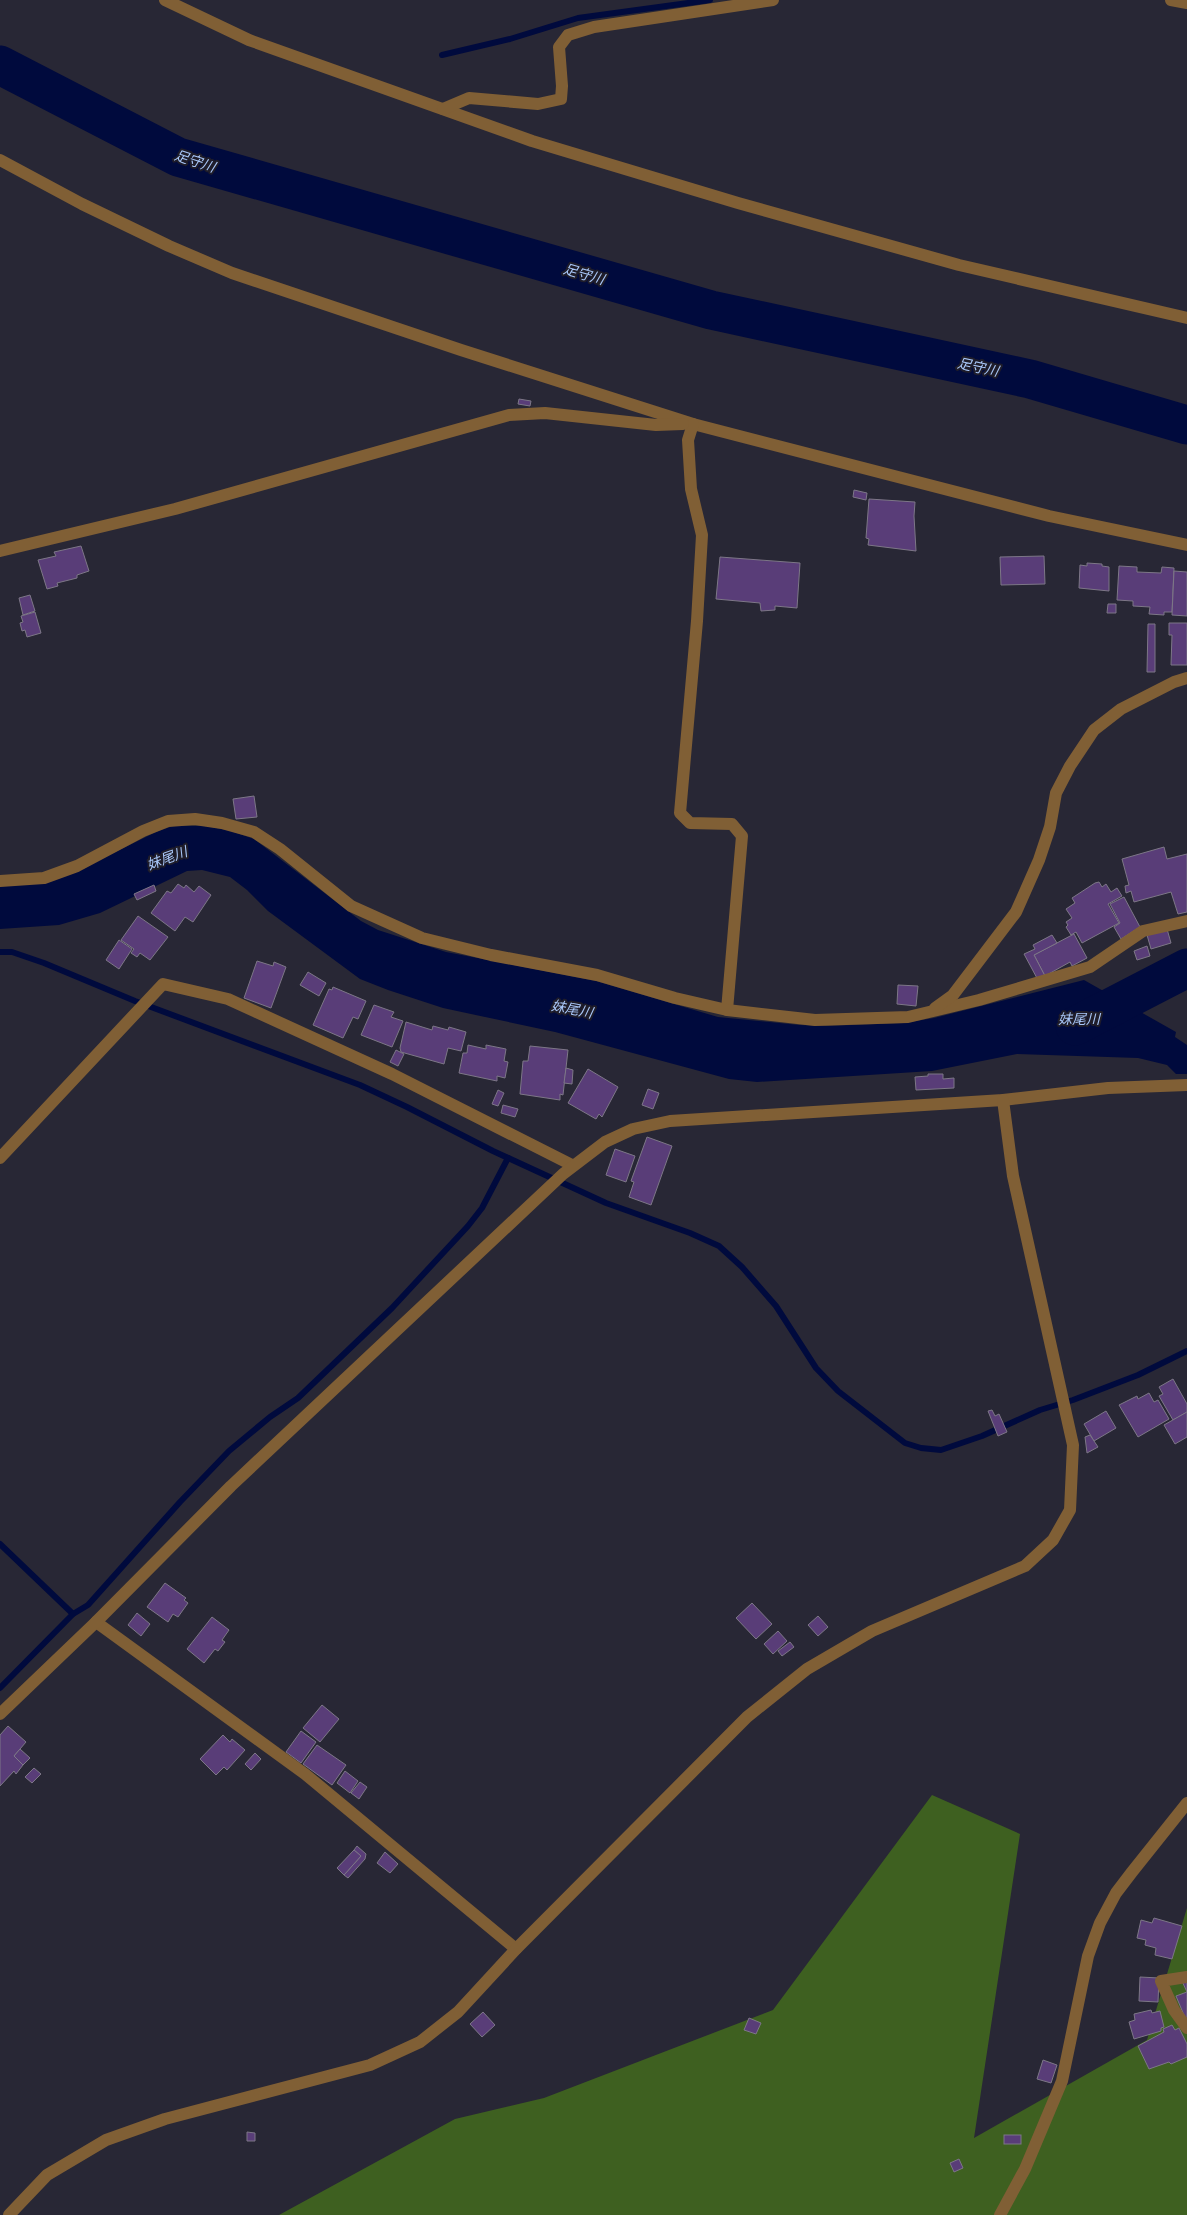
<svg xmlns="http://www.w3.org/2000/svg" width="1187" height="2215" font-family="Mulish,'Noto Sans JP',sans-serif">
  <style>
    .forest { fill: #3e6020 }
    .water { fill: #000a3d }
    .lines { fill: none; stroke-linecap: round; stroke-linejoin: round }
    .stream { stroke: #000a3d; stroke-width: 6 }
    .river { stroke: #000a3d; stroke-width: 39 }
    .building { fill: #593d78; stroke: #7d7787 }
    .minor { stroke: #805f35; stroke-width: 12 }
    .labels { text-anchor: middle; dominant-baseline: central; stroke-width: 4; stroke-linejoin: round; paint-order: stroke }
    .water-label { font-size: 14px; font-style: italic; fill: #a9c7f9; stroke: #1f1d2a }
  </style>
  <rect width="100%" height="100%" fill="#282735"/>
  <polygon class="forest" points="932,1795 1020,1834 974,2138 1147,2040 1187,1908 1187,2215 279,2215 455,2119 544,2098 773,2010"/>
  <polygon class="water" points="173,826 206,826 231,831 254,839 361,921 378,930 446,952 596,981 718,1017 799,1025 826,1026 904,1023 934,1018 1084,980 1176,1032 1175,1037 1187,1045 1187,1074 1176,1074 1167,1065 1138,1058 1017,1054 932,1071 757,1082 729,1079 555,1032 443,1008 388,990 360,979 268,911 247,890 230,877 202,870 187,871 100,913 59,925 0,929 0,886 83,868 156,832"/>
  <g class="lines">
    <g class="stream">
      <polyline points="442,55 510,39 578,18 710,0"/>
      <polyline points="0,952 12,952 44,963 135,1001 360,1085 407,1107 493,1151 606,1203 690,1233 719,1246 742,1267 776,1306 816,1368 838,1391 905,1443 921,1448 941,1450 982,1436 1040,1410 1073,1400 1138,1375 1187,1351"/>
      <polyline points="0,1544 73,1614"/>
      <polyline points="0,1688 73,1614 88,1605 180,1502 229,1451 270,1417 298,1398 392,1308 468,1226 482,1208 508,1158"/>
    </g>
    <g class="river">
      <polyline points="0,65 178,157 711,310 1030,379 1187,425"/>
      <polyline points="1075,1026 1187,968"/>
    </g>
  </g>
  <g class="building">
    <polygon points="519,399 531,401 530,406 518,404"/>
    <polygon points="854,490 867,493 866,500 853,497"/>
    <polygon points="869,499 915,502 914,516 916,551 868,545 869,539 866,538"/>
    <polygon points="81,546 89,571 77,575 77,578 57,583 58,586 47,589 38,560 56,556 54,552"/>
    <polygon points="1044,556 1045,584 1001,585 1000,557"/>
    <polygon points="720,557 800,563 797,608 775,606 775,610 761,611 760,603 716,599"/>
    <polygon points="1087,563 1102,564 1102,566 1109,567 1109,591 1079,588 1080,565 1087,566"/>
    <polygon points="1119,566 1137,567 1137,572 1161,573 1162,567 1174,568 1172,612 1164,612 1164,615 1149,614 1150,607 1133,606 1133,601 1117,600"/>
    <polygon points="1174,571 1187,572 1187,616 1172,615"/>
    <polygon points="30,595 35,611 23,615 19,598"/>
    <polygon points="1108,604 1116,604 1116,613 1107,613"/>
    <polygon points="35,612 41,633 27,637 25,630 22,631 20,623 23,622 21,616"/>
    <polygon points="1169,623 1187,623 1187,665 1171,665 1172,635 1169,635"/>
    <polygon points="1148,624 1155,624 1155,672 1147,672"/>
    <polygon points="254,796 257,817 236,819 233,799"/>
    <polygon points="1164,847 1167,859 1187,854 1187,912 1178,914 1171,892 1134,902 1131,891 1126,893 1125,886 1129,885 1122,859"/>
    <polygon points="1099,882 1102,887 1106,884 1111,892 1117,888 1122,896 1108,904 1119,923 1082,943 1076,932 1071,935 1066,927 1068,925 1066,922 1072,918 1066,909 1075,903 1072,898 1095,883"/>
    <polygon points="178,884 184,888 186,885 194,892 199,886 211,895 193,922 185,917 175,931 151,913 167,891 171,893"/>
    <polygon points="154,885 156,891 137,900 134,894"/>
    <polygon points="1124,897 1140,927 1121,939 1114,927 1120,923 1110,904"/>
    <polygon points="138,916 168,937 150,960 140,953 137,957 131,953 134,949 121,940"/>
    <polygon points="1167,929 1171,943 1151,949 1147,935"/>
    <polygon points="1074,934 1087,958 1072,966 1070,962 1045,976 1034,955"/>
    <polygon points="1052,935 1057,943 1034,955 1045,976 1038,980 1024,954 1035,949 1033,945"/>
    <polygon points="119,940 132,949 119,969 106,960"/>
    <polygon points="1147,946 1150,956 1137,960 1134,951"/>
    <polygon points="257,961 273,966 274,962 286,967 271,1008 244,998"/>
    <polygon points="308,972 326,983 319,996 300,985"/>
    <polygon points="898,985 918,986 916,1006 897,1004"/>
    <polygon points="333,987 366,1001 358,1019 353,1017 343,1038 313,1025 329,989 332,990"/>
    <polygon points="374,1005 394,1012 391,1017 403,1021 392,1047 361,1035"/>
    <polygon points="406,1022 432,1030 433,1026 448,1030 449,1027 466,1032 461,1051 448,1048 444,1064 401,1052 400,1048"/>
    <polygon points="468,1045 486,1049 486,1045 506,1049 504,1061 508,1062 505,1078 497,1076 497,1081 459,1073 463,1053 467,1053"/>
    <polygon points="530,1046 568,1050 563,1095 560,1094 560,1100 520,1094 523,1061 528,1061"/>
    <polygon points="396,1050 404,1054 398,1066 390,1062"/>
    <polygon points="566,1068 573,1070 572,1084 564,1083"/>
    <polygon points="588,1069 618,1087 602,1117 599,1114 596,1119 568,1103"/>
    <polygon points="928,1074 943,1074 943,1079 954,1078 954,1088 916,1090 915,1077 928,1076"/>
    <polygon points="648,1089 659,1093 653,1109 642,1105"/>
    <polygon points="498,1090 504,1093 498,1106 492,1104"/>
    <polygon points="503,1105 518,1109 515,1117 501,1113"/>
    <polygon points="647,1137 672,1146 651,1205 629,1197 634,1182 631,1181"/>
    <polygon points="615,1149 635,1156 626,1182 606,1175"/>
    <polygon points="1173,1379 1187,1404 1187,1412 1173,1420 1159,1396 1163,1394 1159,1387"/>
    <polygon points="1149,1393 1154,1402 1158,1400 1169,1419 1138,1437 1119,1405 1137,1396 1138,1399"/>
    <polygon points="992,1410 995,1416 999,1414 1007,1432 998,1436 988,1411"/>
    <polygon points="1106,1411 1116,1428 1094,1441 1084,1424"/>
    <polygon points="1187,1412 1187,1437 1175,1444 1164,1425"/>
    <polygon points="1090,1435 1098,1447 1087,1453 1085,1437"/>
    <polygon points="165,1583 186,1598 184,1600 188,1603 178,1617 173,1614 168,1622 147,1607"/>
    <polygon points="752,1603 772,1624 756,1639 736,1618"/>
    <polygon points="137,1613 150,1624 141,1636 128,1625"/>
    <polygon points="818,1616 828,1627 818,1636 808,1625"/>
    <polygon points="212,1617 229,1630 222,1640 225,1642 218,1651 215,1649 204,1663 187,1649"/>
    <polygon points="778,1631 787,1641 773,1654 764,1644"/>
    <polygon points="790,1642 794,1647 782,1656 778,1651"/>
    <polygon points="322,1705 339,1719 320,1742 303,1728"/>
    <polygon points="8,1726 26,1742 14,1756 23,1765 16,1774 14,1771 0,1786 0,1735"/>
    <polygon points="301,1731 316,1742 301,1763 286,1752"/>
    <polygon points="223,1735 230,1742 232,1739 245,1750 227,1770 224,1767 216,1775 200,1759"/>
    <polygon points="317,1745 346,1765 332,1785 303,1764"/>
    <polygon points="20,1749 30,1758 23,1765 14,1756"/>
    <polygon points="255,1753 261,1759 251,1770 245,1764"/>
    <polygon points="34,1768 41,1774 32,1783 25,1777"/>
    <polygon points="345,1771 358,1781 350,1793 337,1783"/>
    <polygon points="360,1782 367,1787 359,1799 351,1793"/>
    <polygon points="357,1846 366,1854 365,1859 348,1878 344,1875 361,1856 354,1850"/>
    <polygon points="354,1850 361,1856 344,1875 337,1868"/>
    <polygon points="385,1852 398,1864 390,1873 377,1863"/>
    <polygon points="1154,1918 1182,1926 1172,1959 1155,1955 1156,1948 1145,1945 1146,1940 1137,1938 1141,1920 1152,1923"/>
    <polygon points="1140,1977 1159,1978 1158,2002 1139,2001"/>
    <polygon points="1187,1980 1187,2020 1186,2020 1176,1996 1187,1992 1182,1981"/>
    <polygon points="1151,2010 1152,2013 1160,2011 1164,2027 1161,2028 1161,2031 1134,2039 1129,2022 1135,2020 1134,2014"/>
    <polygon points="483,2012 495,2025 482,2037 470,2024"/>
    <polygon points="749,2018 761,2023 756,2034 744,2030"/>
    <polygon points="1172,2025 1175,2030 1179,2028 1187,2044 1187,2057 1171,2064 1169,2062 1149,2069 1138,2046 1164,2032 1163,2029"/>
    <polygon points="1043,2060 1057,2065 1051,2083 1037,2079"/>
    <polygon points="247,2132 255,2133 255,2141 247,2141"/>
    <rect x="1004" y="2135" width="17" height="9"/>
    <polygon points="959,2159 963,2168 954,2172 950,2163"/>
  </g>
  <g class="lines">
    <g class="minor">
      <polyline points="165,0 249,40 532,141 738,203 959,265 1187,318"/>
      <polyline points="1171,0 1187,3"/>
      <polyline points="443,109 469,98 538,104 561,99 562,86 559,47 568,35 594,27 773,0"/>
      <polyline points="0,160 82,204 169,246 232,273 461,350 693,424 1049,516 1187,545"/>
      <polyline points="693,424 688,440 691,489 702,535 697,621 680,813 690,823 732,824 742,836 727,1010"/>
      <polyline points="0,551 175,509 509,415 545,413 656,425 683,424"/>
      <polyline points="0,881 44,878 77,866 143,831 168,821 195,819 222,823 254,832 280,849 351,906 422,938 491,955 597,975 675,998 727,1010 815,1020 908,1017 979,1000 1090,967 1143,931 1187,921"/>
      <polyline points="935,1008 953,995 1016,912 1039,860 1050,827 1056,793 1070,766 1094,730 1121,709 1174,682 1187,678"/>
      <polyline points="0,1158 163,984 228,999 392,1074 572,1165"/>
      <polyline points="96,1622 305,1774 516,1949"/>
      <polyline points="0,1714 96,1622 231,1486 563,1174 605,1142 633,1129 670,1121 1003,1100 1108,1088 1187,1085"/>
      <polyline points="1187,1977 1161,1981 1174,2010 1187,2028"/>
      <polyline points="9,2215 47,2175 106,2140 165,2119 370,2065 420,2042 458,2012 516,1949 747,1717 807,1669 872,1631 1025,1566 1053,1540 1070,1510 1073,1445 1013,1176 1003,1100"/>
      <polyline points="1000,2215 1025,2169 1062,2081 1088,1956 1100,1923 1116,1893 1132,1872 1187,1803"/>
    </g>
  </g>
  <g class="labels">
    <g class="water-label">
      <text transform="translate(195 161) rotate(18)">足守川</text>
      <text transform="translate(584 274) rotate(16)">足守川</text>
      <text transform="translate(978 367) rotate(12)">足守川</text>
      <text transform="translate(167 858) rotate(-20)">妹尾川</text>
      <text transform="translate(572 1009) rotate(11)">妹尾川</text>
      <text x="1079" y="1019">妹尾川</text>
    </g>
  </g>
</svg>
